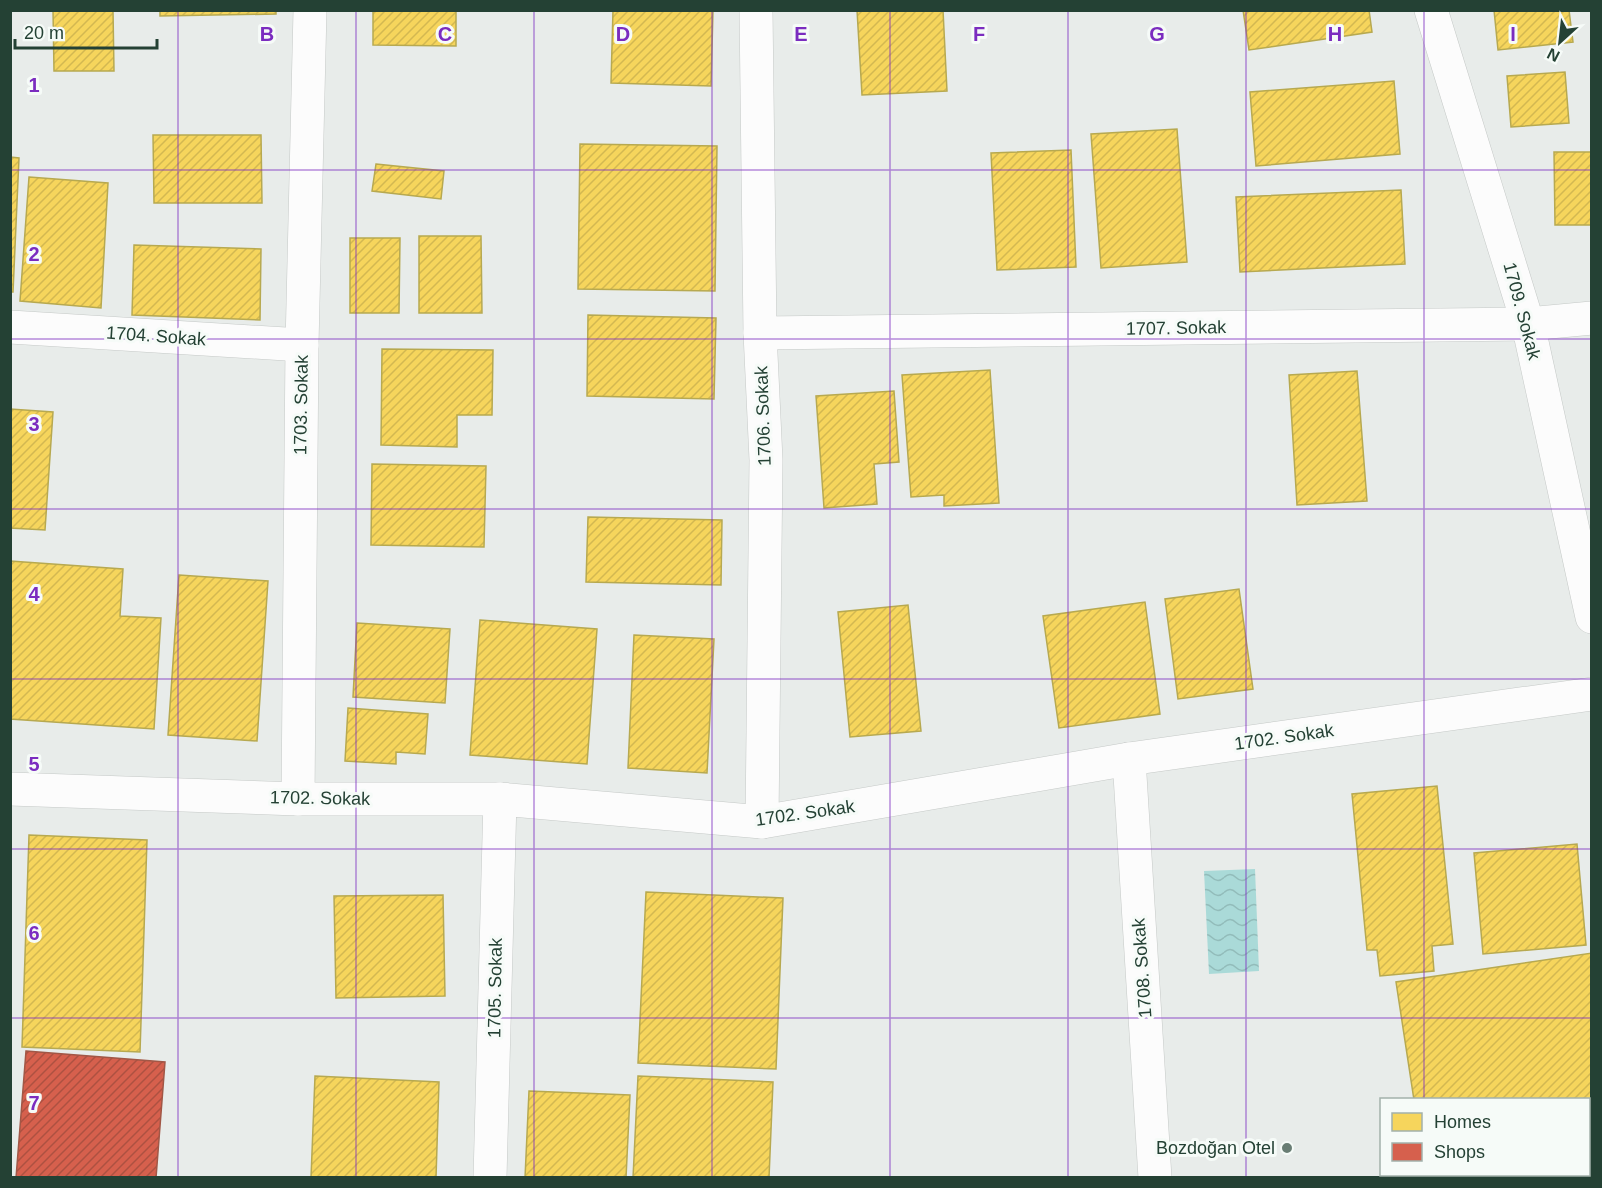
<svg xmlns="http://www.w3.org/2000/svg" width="1602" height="1188" font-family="Helvetica,sans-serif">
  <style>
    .water { fill: url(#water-waves) }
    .homes { fill: url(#homes-hatch); stroke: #b7a950; stroke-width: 1.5 }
    .shops { fill: url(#shops-hatch); stroke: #a15746; stroke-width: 1.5 }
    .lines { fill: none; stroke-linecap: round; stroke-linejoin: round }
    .minor-casing { stroke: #c5c9c7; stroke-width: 34 }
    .minor { stroke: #fcfcfc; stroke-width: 33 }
    .grid { fill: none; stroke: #7b2cbf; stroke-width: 1.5; stroke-opacity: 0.55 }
    .poi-dot { fill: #697d74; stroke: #f6fbf8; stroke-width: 2 }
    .labels { text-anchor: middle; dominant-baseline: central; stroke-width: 6; stroke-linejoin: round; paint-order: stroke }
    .street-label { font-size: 18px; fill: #244134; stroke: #f6fbf8 }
    .poi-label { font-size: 18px; fill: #244134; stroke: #f6fbf8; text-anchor: end }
    .grid-label { font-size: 20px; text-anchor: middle; font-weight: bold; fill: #7b2cbf; stroke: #f6fbf8; stroke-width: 6; stroke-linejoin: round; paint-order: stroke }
  </style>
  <defs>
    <pattern id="water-waves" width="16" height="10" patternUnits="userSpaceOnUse" patternTransform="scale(1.5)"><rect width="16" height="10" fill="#aadad8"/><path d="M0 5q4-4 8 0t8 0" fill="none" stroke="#92bcba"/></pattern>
    <pattern id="homes-hatch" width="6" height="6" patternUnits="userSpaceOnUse" patternTransform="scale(1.5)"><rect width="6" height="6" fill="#f6d55c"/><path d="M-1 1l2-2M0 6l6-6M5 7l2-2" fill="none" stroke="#d3b851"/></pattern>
    <pattern id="shops-hatch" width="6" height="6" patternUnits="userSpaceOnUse" patternTransform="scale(1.5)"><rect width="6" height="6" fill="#d6604d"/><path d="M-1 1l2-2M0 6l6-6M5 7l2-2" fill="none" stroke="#ad5141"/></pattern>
  </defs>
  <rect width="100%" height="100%" fill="#e8ecea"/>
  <polygon class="water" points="1255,869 1259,971 1209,974 1204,871"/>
  <g class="homes">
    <polygon points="53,10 113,10 114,71 54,71"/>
    <polygon points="160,10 276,10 276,14 160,16"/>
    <polygon points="373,10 456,10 456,46 373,45"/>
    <polygon points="613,10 713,10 711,86 611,83"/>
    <polygon points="857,10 943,10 947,91 862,95"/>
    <polygon points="1243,10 1369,10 1372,32 1249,50"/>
    <polygon points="1494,10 1569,10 1573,42 1498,50"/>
    <polygon points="1565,72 1569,123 1511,127 1507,76"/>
    <polygon points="1394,81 1400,154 1256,166 1250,92"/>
    <polygon points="1177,129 1187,262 1101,268 1091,134"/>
    <polygon points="153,135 261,135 262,203 154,203"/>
    <polygon points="580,144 717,146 715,291 578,289"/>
    <polygon points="1071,150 1076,267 997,270 991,153"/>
    <polygon points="1554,152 1592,152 1592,225 1555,225"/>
    <polygon points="10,157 19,158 13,292 10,292"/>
    <polygon points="376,164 444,171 441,199 372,191"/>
    <polygon points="29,177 108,183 101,308 20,301"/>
    <polygon points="1401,190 1405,264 1240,272 1236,197"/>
    <polygon points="419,236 481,236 482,313 419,313"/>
    <polygon points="350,238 400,238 399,313 350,313"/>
    <polygon points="134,245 261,249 260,320 132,315"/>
    <polygon points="588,315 716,318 714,399 587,396"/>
    <polygon points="382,349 493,350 492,415 457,415 457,447 381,445"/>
    <polygon points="990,370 999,503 944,506 944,495 911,497 902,375"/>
    <polygon points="1357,371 1367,501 1297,505 1289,375"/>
    <polygon points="894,391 899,462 874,464 877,504 824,508 816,396"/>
    <polygon points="10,409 53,412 45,530 10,528"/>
    <polygon points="372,464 486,466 484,547 371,545"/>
    <polygon points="588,517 722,520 721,585 586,582"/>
    <polygon points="10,561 123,569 120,616 161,618 154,729 10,719"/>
    <polygon points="179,575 268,581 257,741 168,735"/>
    <polygon points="1239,589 1253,689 1178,699 1165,599"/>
    <polygon points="1145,602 1160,714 1059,728 1043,616"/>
    <polygon points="908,605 921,731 850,737 838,612"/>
    <polygon points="480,620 597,629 587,764 470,755"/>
    <polygon points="357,623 450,629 445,703 353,697"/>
    <polygon points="634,635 714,639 707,773 628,768"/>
    <polygon points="348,708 428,714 425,754 396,752 396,764 345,761"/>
    <polygon points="1437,786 1453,944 1432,946 1434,971 1380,976 1377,950 1367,950 1352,794"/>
    <polygon points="29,835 147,840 140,1052 22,1047"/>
    <polygon points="1577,844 1586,945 1483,954 1474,853"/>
    <polygon points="646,892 783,898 776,1069 638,1063"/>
    <polygon points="443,895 445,996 336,998 334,896"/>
    <polygon points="1592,953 1592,1145 1588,1145 1588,1100 1414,1100 1396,982"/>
    <polygon points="315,1076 439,1082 436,1178 311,1178"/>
    <polygon points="638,1076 773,1082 769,1178 633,1178"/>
    <polygon points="529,1091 630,1095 626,1178 525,1178"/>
  </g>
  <polygon class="shops" points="26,1051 165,1062 156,1178 16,1178"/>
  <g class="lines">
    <defs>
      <g id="minor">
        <polyline points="756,10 760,333 766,460 762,822"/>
        <polyline points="1431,10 1528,324 1592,617"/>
        <polyline points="10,327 302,345"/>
        <polyline points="760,333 1528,324 1592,318"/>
        <polyline points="1129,759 1155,1178"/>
        <polyline points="10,789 298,799 500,799 762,822 1129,759 1592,694"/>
        <polyline points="298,799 302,345 310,10"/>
        <polyline points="490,1178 500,799"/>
      </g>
    </defs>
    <use href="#minor" class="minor-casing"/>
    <use href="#minor" class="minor"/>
  </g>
  <path class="grid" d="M178,10v1168M356,10v1168M534,10v1168M712,10v1168M890,10v1168M1068,10v1168M1246,10v1168M1424,10v1090M10,170h1582M10,339h1582M10,509h1582M10,679h1582M10,849h1582M10,1018h1582M1424,1174v4"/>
  <circle class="poi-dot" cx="1287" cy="1148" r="6"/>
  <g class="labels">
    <g class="street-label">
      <text transform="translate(1522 311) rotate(75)">1709. Sokak</text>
      <text transform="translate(1176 328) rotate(-1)">1707. Sokak</text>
      <text transform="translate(156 336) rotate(4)">1704. Sokak</text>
      <text transform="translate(301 405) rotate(-89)">1703. Sokak</text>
      <text transform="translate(763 416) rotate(-92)">1706. Sokak</text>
      <text transform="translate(1284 737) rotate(-8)">1702. Sokak</text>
      <text transform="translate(320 798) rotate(1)">1702. Sokak</text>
      <text transform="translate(805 813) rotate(-8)">1702. Sokak</text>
      <text transform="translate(1142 968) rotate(-94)">1708. Sokak</text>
      <text transform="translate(495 988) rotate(-89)">1705. Sokak</text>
    </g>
    <g class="poi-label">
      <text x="1275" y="1148">Bozdoğan Otel</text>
    </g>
  </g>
  <g class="grid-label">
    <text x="267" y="41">B</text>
    <text x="445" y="41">C</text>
    <text x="623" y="41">D</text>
    <text x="801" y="41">E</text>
    <text x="979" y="41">F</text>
    <text x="1157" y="41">G</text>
    <text x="1335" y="41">H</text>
    <text x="1513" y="41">I</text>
    <text x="34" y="92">1</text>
    <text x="34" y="261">2</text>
    <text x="34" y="431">3</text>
    <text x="34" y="601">4</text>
    <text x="34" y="771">5</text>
    <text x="34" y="940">6</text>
    <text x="34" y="1110">7</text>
  </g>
  <rect width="1602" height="1188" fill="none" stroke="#244134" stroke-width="24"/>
  <rect x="1380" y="1098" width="210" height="78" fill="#f6fbf8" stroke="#a2b1aa" stroke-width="1.5"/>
  <rect x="1392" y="1113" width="30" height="18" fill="#f6d55c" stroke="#a2b1aa" stroke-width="1.5"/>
  <text x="1434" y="1128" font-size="18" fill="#244134">Homes</text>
  <rect x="1392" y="1143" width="30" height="18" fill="#d6604d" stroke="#a2b1aa" stroke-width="1.5"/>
  <text x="1434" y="1158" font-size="18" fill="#244134">Shops</text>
  <g transform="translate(1560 42) rotate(207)" stroke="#f6fbf8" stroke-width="4.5" paint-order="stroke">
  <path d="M0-4.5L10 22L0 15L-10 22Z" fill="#244134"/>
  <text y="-9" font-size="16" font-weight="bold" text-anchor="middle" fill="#244134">N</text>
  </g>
  <path d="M15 39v9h142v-9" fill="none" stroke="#244134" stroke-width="3"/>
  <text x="24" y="39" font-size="18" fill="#244134" stroke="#f6fbf8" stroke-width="4.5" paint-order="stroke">20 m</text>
</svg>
